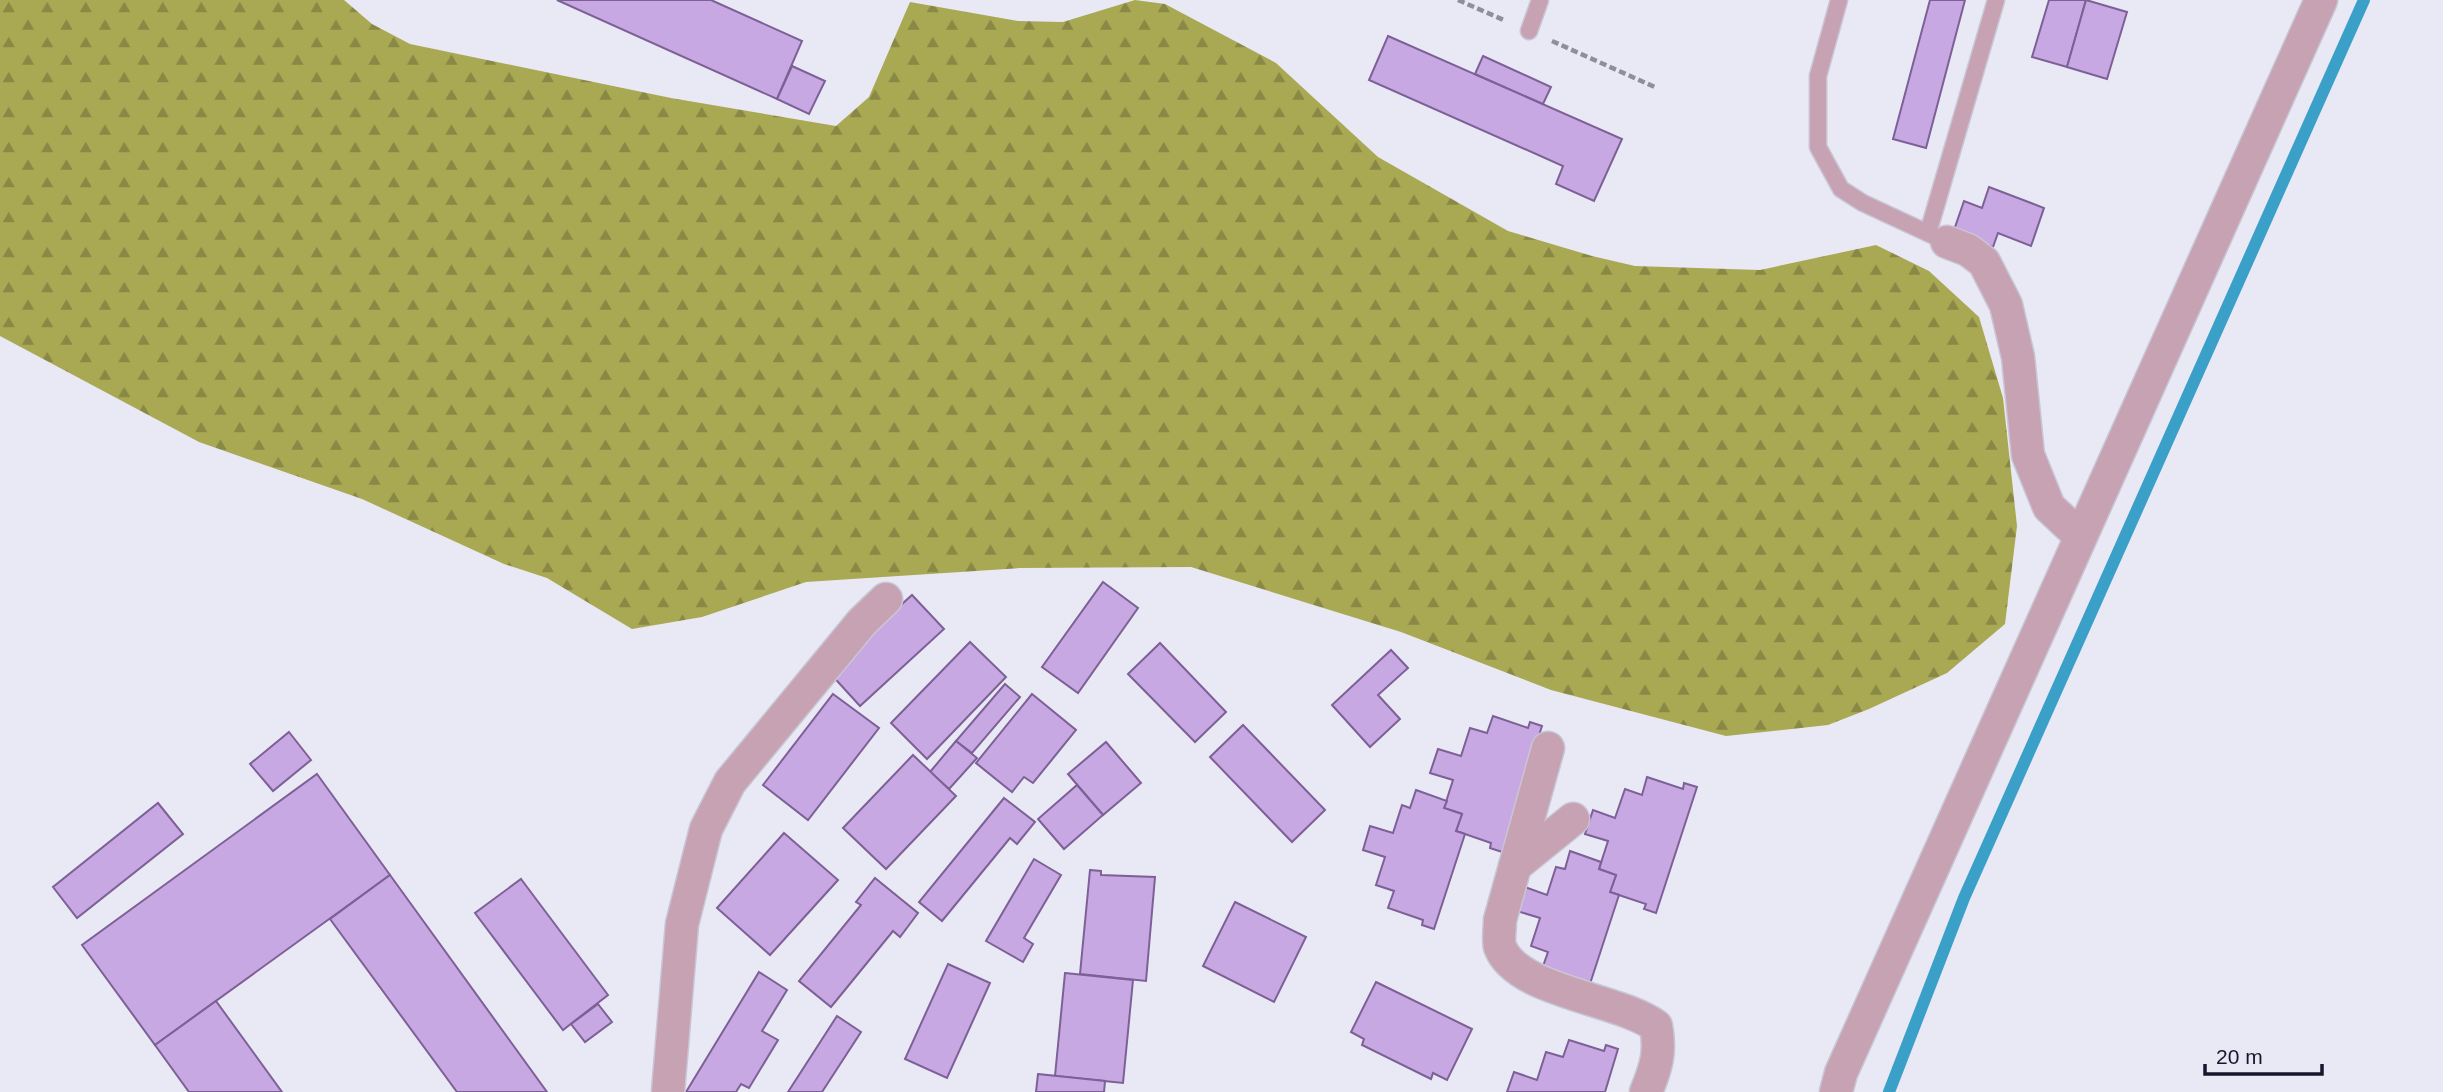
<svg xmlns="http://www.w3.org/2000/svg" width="2443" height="1092" font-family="Helvetica,sans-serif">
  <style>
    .forest { fill: url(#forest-firs) }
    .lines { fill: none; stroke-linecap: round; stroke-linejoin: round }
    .stream { stroke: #3ba0c8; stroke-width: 12 }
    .building { fill: #c7a8e3; stroke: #7d6096; stroke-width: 2 }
    .lane-casing { stroke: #c8c6d5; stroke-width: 19 }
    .street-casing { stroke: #c8c6d5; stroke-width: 35 }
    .path { stroke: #8f8d9e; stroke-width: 4.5; stroke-dasharray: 7 3.5; stroke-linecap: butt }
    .lane { stroke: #c7a2b3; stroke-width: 16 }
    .street { stroke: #c7a2b3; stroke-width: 32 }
  </style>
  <defs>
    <pattern id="forest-firs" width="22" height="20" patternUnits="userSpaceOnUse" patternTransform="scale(1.75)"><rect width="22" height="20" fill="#aaa953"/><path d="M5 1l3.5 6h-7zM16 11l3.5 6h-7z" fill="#898845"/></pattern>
  </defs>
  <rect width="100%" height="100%" fill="#e9e8f5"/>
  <polygon class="forest" points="0,0 344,0 372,24 410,44 671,98 836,126 869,97 910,2 1018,21 1063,22 1135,0 1165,4 1276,63 1378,157 1508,231 1592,256 1635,266 1760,270 1876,245 1929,271 1979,317 2003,398 2017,526 2005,624 1947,673 1869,709 1828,725 1726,736 1551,690 1401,632 1191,567 1020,568 806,582 702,617 632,629 547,578 504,564 362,499 199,442 0,336"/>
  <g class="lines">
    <polyline class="stream" points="1889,1092 1964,898 2364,0"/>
  </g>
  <g class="building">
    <polygon points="557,0 711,0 802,41 777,99"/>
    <polygon points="1930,0 1965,0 1926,148 1893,139"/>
    <polygon points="2049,0 2086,0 2067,67 2032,57"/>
    <polygon points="2086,0 2127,12 2107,79 2067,67"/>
    <polygon points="1388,36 1622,139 1594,201 1556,184 1563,166 1369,80"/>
    <polygon points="1483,56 1551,87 1543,104 1475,74"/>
    <polygon points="792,66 825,81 809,114 777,99"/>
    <polygon points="1989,187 2044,208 2031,246 1998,233 1993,247 1953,233 1964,201 1982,208"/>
    <polygon points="1103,582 1138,608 1078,693 1042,667"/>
    <polygon points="912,595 944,629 860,706 828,671"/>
    <polygon points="970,642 1006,677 927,759 891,723"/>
    <polygon points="1160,643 1226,712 1195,742 1128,674"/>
    <polygon points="1391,650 1408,668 1378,695 1400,719 1370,747 1332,705"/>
    <polygon points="1005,684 1020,697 972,753 956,741"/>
    <polygon points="833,694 879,728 808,820 763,785"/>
    <polygon points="1032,694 1076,730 1033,783 1024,777 1012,792 976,763"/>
    <polygon points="1493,716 1528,728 1530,722 1542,726 1502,852 1490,848 1491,843 1456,831 1462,814 1444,808 1453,780 1430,773 1438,749 1461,756 1470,728 1487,733"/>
    <polygon points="1243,725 1325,810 1292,842 1210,757"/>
    <polygon points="289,732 311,760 273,791 250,764"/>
    <polygon points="956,741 977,758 949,789 930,772"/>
    <polygon points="1106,742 1141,783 1103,815 1068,774"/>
    <polygon points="913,755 956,796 886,869 843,828"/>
    <polygon points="317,774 390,875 155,1045 82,945"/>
    <polygon points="1647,777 1683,789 1684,783 1697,787 1656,913 1644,909 1646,904 1610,892 1616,875 1599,869 1608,841 1585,834 1593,810 1615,818 1625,789 1642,795"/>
    <polygon points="1077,785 1103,815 1064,849 1038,819"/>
    <polygon points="1416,790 1447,801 1444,808 1462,814 1456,831 1465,834 1434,929 1422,925 1423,920 1388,908 1394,891 1376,885 1385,857 1363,850 1370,826 1393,833 1402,805 1410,808"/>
    <polygon points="1004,798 1035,822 1017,844 1010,838 942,921 919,902"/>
    <polygon points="158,803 183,834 77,918 53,887"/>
    <polygon points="784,833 838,880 770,955 717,908"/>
    <polygon points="1570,851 1601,862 1599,869 1616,875 1610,892 1619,895 1588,990 1542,969 1548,952 1531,946 1540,918 1517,911 1525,887 1547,895 1556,867 1565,869"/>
    <polygon points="1034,859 1061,875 1024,938 1033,944 1023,962 986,941"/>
    <polygon points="1090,870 1101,871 1101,875 1155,877 1146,981 1080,974"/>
    <polygon points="390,875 547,1092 457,1092 330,919"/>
    <polygon points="875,878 918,913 900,937 893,931 831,1007 799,981 861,905 856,902"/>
    <polygon points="521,879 608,995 563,1030 475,913"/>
    <polygon points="1235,902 1306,937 1274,1002 1203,966"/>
    <polygon points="948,964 990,983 947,1078 905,1059"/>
    <polygon points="759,972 787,990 762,1031 778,1040 749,1088 741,1084 736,1092 686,1092"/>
    <polygon points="1065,973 1133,980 1123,1083 1055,1076"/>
    <polygon points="1376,982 1472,1029 1447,1080 1433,1073 1431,1079 1362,1045 1364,1039 1351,1032"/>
    <polygon points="216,1001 282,1092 189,1092 155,1045"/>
    <polygon points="598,1004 612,1022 585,1042 571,1024"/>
    <polygon points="837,1016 861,1032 822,1092 788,1092"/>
    <polygon points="1569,1040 1604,1051 1606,1045 1618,1049 1605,1092 1507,1092 1514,1072 1537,1080 1546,1052 1563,1057"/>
    <polygon points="1038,1074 1105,1081 1104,1092 1036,1092"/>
  </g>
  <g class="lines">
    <defs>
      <g id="lane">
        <polyline points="1839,0 1818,76 1818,147 1841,189 1863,203 1947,242"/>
        <polyline points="1529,31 1540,0"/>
        <polyline points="1928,233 1996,0"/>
      </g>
      <g id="street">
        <polyline points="1947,242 1968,250 1984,262 2006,305 2018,357 2028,455 2049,507 2080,536"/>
        <path d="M1548,748l-48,172c0,8 -2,20 0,27 17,45 118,51 156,79 5,26 0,42 -10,66"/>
        <polyline points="1515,866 1573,819"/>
        <polyline points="668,1092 682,924 706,829 730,782 862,622 886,599"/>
        <polyline points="1836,1092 1841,1073 2321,0"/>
      </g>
    </defs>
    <use href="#lane" class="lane-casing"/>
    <use href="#street" class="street-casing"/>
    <g class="path">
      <polyline points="1458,0 1506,21"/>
      <polyline points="1552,41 1657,88"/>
    </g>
    <use href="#lane" class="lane"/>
    <use href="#street" class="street"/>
  </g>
  <path d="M2205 1064v10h117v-10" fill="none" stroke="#18152c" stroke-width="3.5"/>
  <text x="2216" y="1064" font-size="21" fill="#18152c" stroke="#e9e8f5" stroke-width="5" paint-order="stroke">20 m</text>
</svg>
